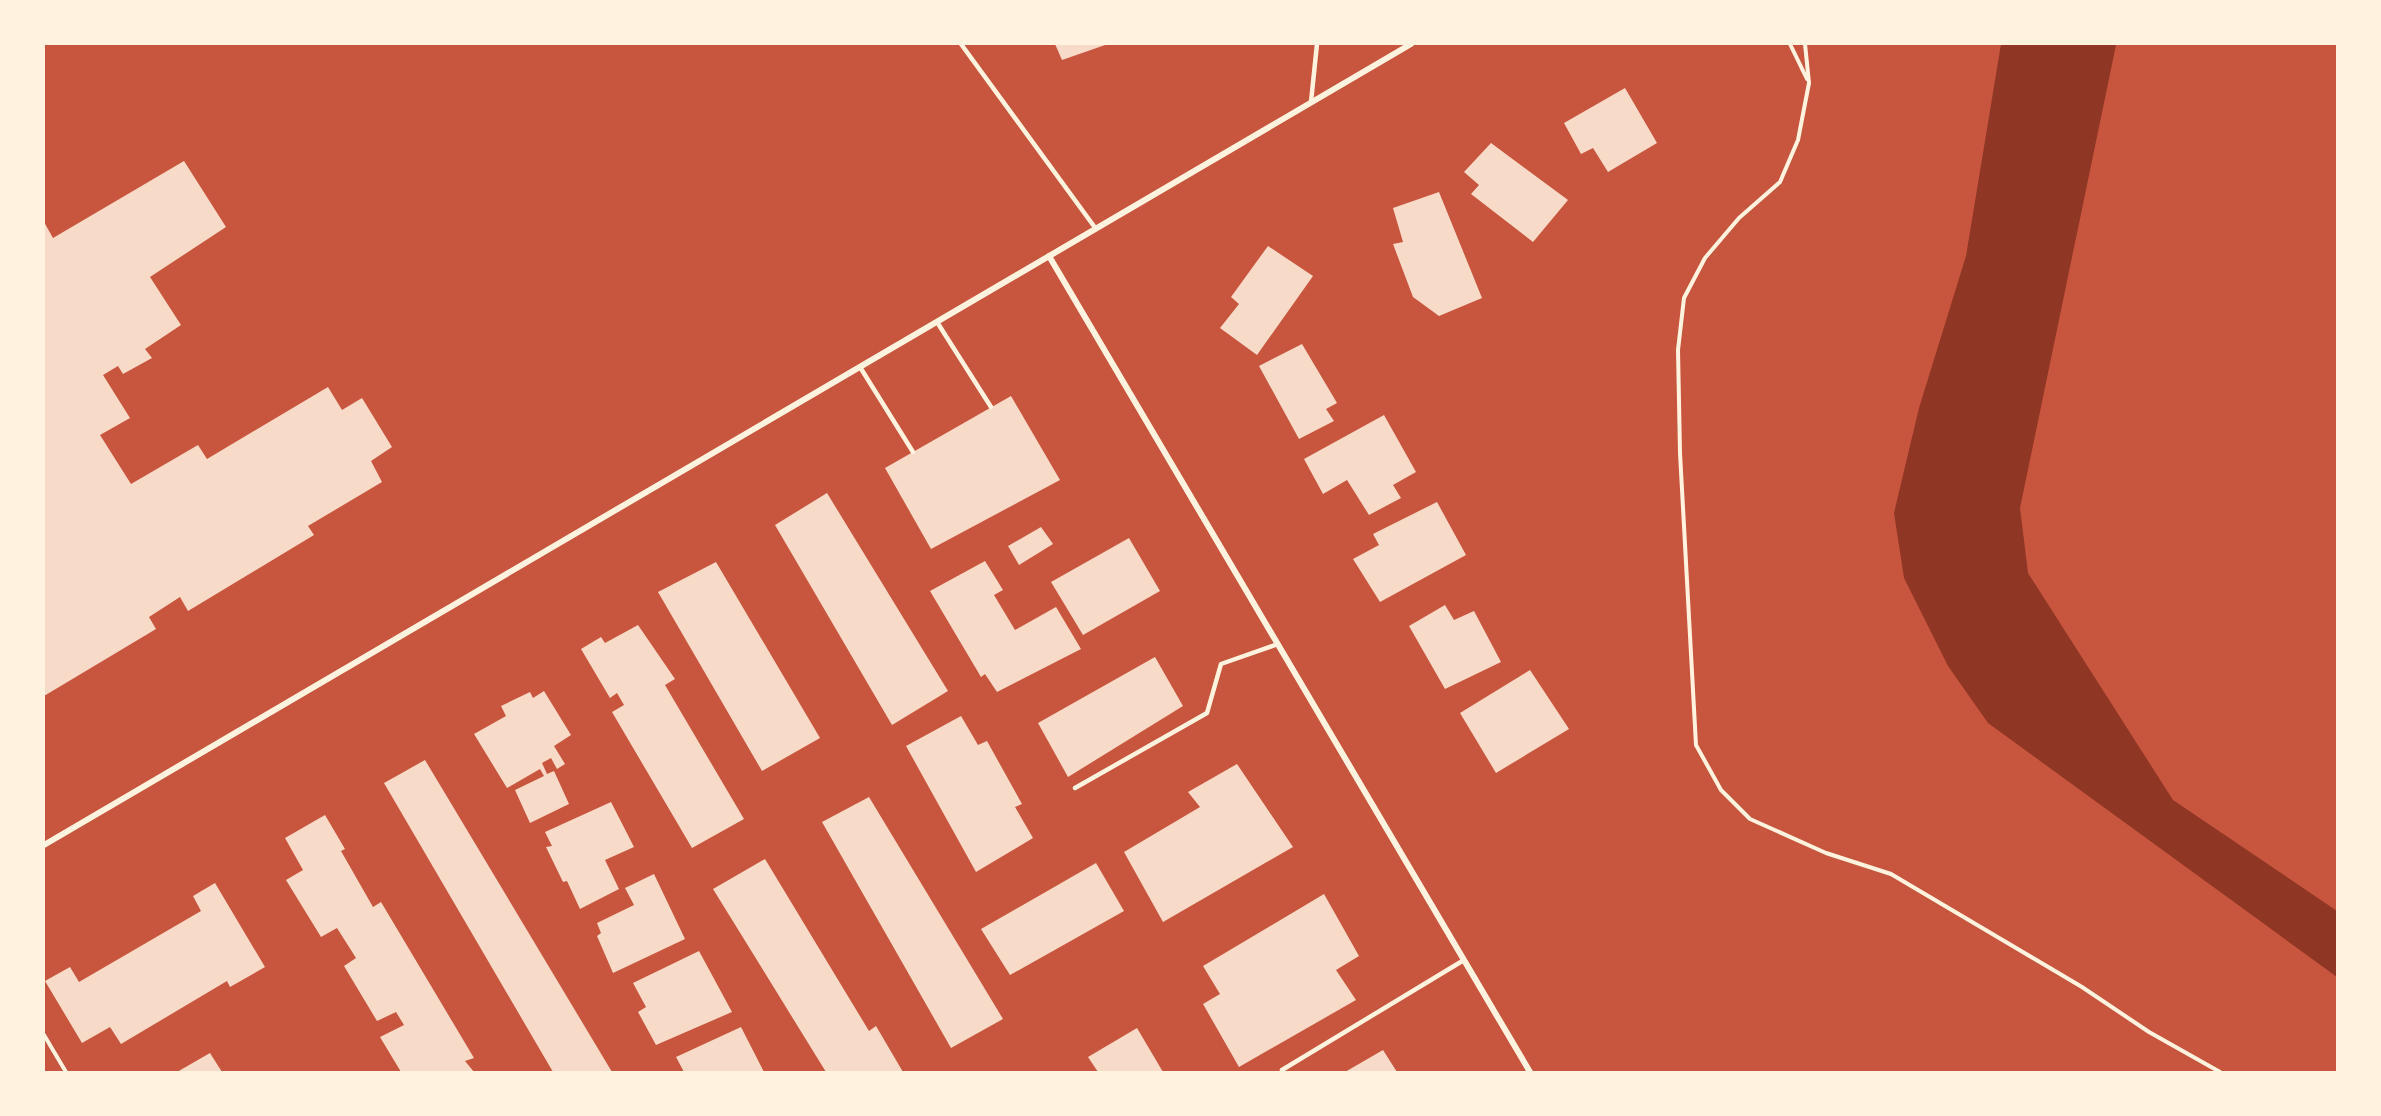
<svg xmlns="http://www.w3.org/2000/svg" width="2381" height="1116" font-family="'Titillium Web',sans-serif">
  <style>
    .water { fill: #8f3625 }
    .building { fill: #f7dbc8 }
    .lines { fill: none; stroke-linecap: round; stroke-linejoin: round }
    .path { stroke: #fff3e0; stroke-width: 4 }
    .service { stroke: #fff3e0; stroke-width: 4.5 }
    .minor { stroke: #fff3e0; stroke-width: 6 }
  </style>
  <rect width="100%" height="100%" fill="#c8553d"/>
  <polygon class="water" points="2001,44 2116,45 2020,508 2028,573 2173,800 2337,911 2337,977 1988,723 1948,666 1904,578 1894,513 1919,408 1966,256"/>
  <g class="building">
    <polygon points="1055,44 1108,44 1062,60"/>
    <polygon points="1625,88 1657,143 1608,172 1593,148 1581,154 1564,123"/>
    <polygon points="1491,143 1568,200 1533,242 1471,194 1479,185 1464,172"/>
    <polygon points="184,161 226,227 150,277 181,325 145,349 152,358 123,374 118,366 103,375 130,418 100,435 131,484 198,445 207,459 328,387 342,410 362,398 392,447 371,461 382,482 308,526 314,535 188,611 180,597 149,617 156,629 44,696 44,222 53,238"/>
    <polygon points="1439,192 1482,298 1439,316 1413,297 1393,244 1403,242 1393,208"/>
    <polygon points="1268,246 1313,276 1257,355 1220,328 1239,304 1231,297"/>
    <polygon points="1302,344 1337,403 1326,409 1334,421 1299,439 1259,366"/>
    <polygon points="1011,396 1060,480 931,549 885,468"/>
    <polygon points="1384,415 1416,472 1393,485 1401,498 1369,515 1347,480 1323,494 1304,459"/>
    <polygon points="827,493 948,691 892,725 775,525"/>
    <polygon points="1437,502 1466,555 1380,602 1353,559 1379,545 1373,534"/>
    <polygon points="1041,527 1053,544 1019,565 1008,546"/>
    <polygon points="1129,538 1160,591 1083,635 1051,582"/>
    <polygon points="985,561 1003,590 994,595 1015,630 1056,607 1081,649 997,692 985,674 981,677 930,591"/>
    <polygon points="716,562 820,738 762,771 658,592"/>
    <polygon points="1445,605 1454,620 1474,611 1501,662 1445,689 1409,626"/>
    <polygon points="638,625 675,679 665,685 744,819 692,848 612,712 624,705 617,693 610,698 581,649 601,637 605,643"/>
    <polygon points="1155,657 1183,706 1068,777 1038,723"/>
    <polygon points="1530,670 1569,729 1496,773 1460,713"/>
    <polygon points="544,691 571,735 554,746 565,764 557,769 551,758 542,763 547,774 554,771 569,804 530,823 515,790 544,776 540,769 507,788 474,734 506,716 501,706 530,692 533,698"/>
    <polygon points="961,716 978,745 987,741 1022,804 1015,807 1033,838 976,872 906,746"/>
    <polygon points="425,760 612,1072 553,1072 384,783"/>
    <polygon points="1237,764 1293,847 1163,922 1124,852 1200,807 1188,792"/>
    <polygon points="869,797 1003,1019 951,1048 822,822"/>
    <polygon points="611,802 634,847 605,860 619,889 580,909 567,881 563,882 546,847 552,846 545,832"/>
    <polygon points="325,815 345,849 341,851 373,907 381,902 474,1058 465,1061 474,1072 401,1072 380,1037 404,1025 396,1012 377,1021 344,966 356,958 337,928 321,937 286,880 303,870 285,838"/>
    <polygon points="765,859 869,1031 876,1026 903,1072 826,1072 713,889"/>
    <polygon points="1096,863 1124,911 1010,975 981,929"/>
    <polygon points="654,874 685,939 613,973 597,936 601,933 597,923 634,905 625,888"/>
    <polygon points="215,883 265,967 230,987 227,981 121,1044 110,1027 82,1043 45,981 70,967 79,982 201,911 193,896"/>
    <polygon points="1324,894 1359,956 1336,970 1356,1000 1239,1067 1203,1004 1220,994 1203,966"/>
    <polygon points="699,951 732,1012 656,1045 638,1012 646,1007 633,983"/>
    <polygon points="741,1027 764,1072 684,1072 676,1057"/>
    <polygon points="1137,1028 1163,1072 1098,1072 1088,1057"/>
    <polygon points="1383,1050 1397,1072 1345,1072"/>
    <polygon points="210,1053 222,1072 177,1072"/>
  </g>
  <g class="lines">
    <g class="path">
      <polyline points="1790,44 1807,79"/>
      <polyline points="1805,44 1809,83 1798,140 1780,182 1739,218 1705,258 1684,298 1678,350 1680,453 1696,745 1721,790 1750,819 1826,853 1891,874 2082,987 2149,1032 2220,1072"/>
      <polyline points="44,1035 66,1072"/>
    </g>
    <g class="service">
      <polyline points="961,44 1096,229"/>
      <polyline points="1311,102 1317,44"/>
      <polyline points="937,322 991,407"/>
      <polyline points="860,367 913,452"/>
      <polyline points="1075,788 1207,713 1221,664 1278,644"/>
      <polyline points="1282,1070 1464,960"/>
    </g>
    <g class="minor">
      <polyline points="1049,256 1530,1072"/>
      <polyline points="44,845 1411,44"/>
    </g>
  </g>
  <rect width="2381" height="1116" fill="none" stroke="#fff3e0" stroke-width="90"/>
</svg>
